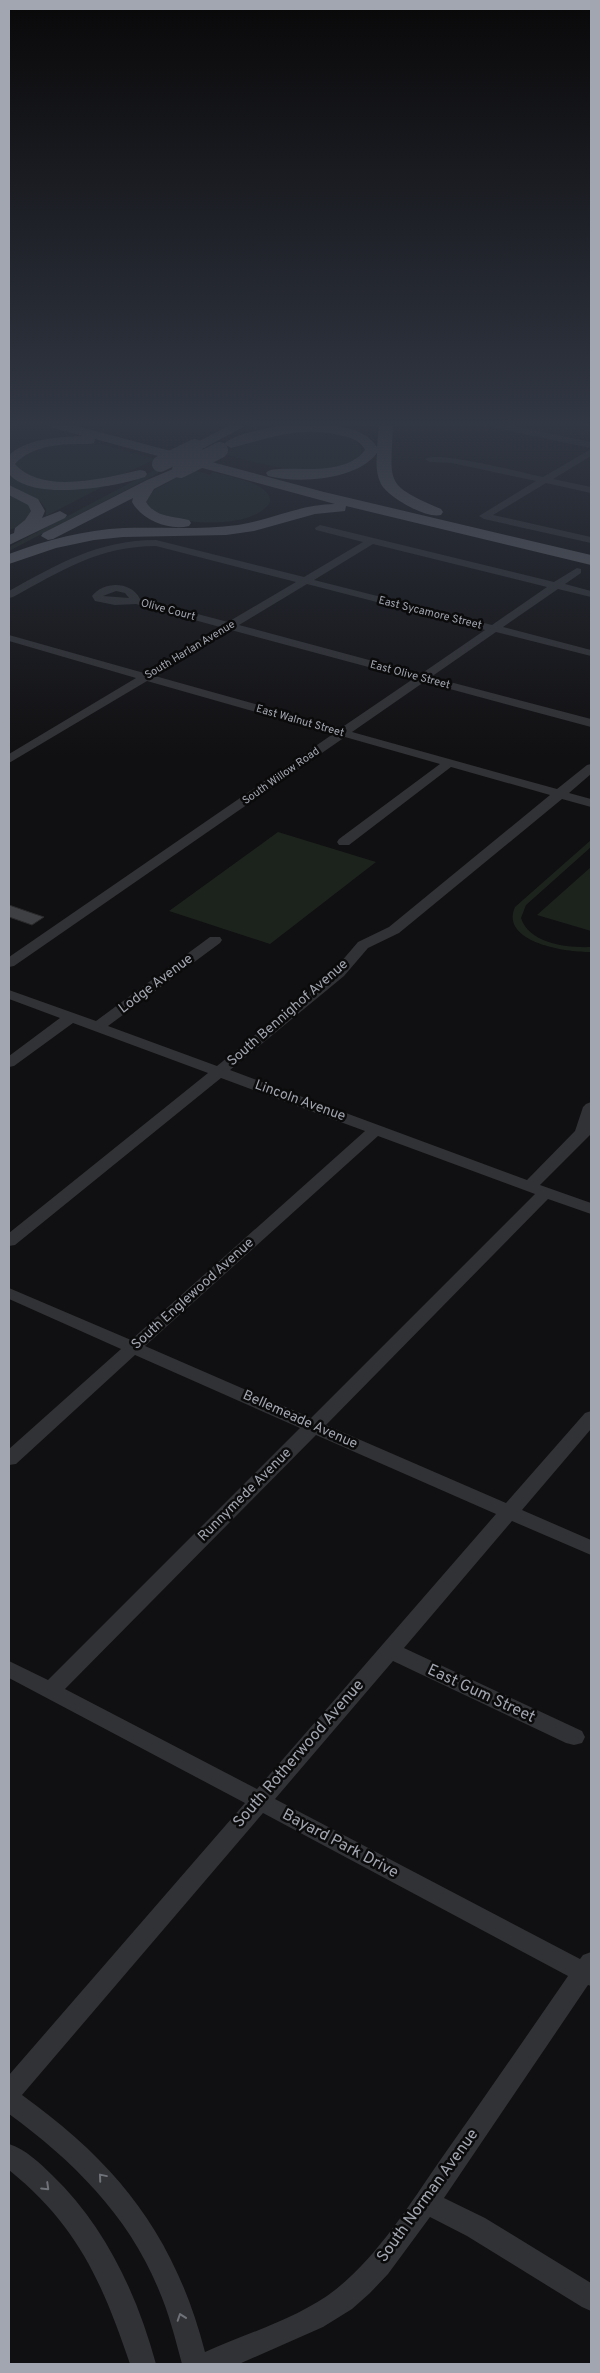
<svg xmlns="http://www.w3.org/2000/svg" width="600" height="2373" font-family="Overpass,sans-serif">
  <style>
    .green { fill: #1c231d }
    .building { fill: #3f4043; stroke: #2a2a2c }
    .lines { fill: none; stroke-linecap: round; stroke-linejoin: round }
    .minor { fill: #313235; fill-rule: evenodd }
    .highway { fill: #5e6066; fill-rule: evenodd }
    .highway-bridge { stroke: #5e6066; stroke-width: 16 }
    .oneway { stroke: #6f7279 }
    .labels { text-anchor: middle; dominant-baseline: central; stroke-width: 5; stroke-linejoin: round; paint-order: stroke }
    .far-street-label { font-size: 11px; fill: #a2a6b0; stroke: #0b0b0c }
    .street-label { font-size: 14px; fill: #a2a6b0; stroke: #0b0b0c }
    .near-street-label { font-size: 16px; fill: #a2a6b0; stroke: #0b0b0c }
  </style>
  <rect width="100%" height="100%" fill="#100f11"/>
  <g class="green">
    <polygon points="9,425 41,425 93,439 17,451 9,456"/>
    <path d="M310,430l33,5 13,6 5,6v7c-31,33 -113,6 -138,0l25,-13z"/>
    <path d="M90,443l15,2 106,30 1,-3c15,4 60,11 58,30 -16,28 -89,23 -114,11 -4,-2 -8,-7 -11,-10l9,-13 35,-19 -17,-5 -163,85v-4l155,-82 -13,-4 -31,15 -32,7 -45,-1 -28,-14v-5c20,-20 48,-18 75,-20z"/>
    <polygon points="9,475 18,480 102,487 46,516 46,509 40,501 9,487"/>
    <polygon points="9,493 30,505 32,515 18,527 9,530"/>
    <polygon points="278,832 376,862 270,944 169,911"/>
    <path d="M591,840v7l-65,58 -5,13c8,26 48,30 70,29v5c-22,1 -92,-9 -76,-45z"/>
    <polygon points="591,867 591,931 537,915"/>
  </g>
  <polygon class="building" points="9,905 35,914 44,917 32,925 9,917"/>
  <g class="lines">
    <g class="minor">
      <polygon points="491,425 508,425 591,442 591,448 496,428"/>
      <path d="M591,449v7l-38,23 38,8v6l-45,-10 -53,32 98,22v6l-107,-24 -5,-3 57,-35 -84,-18 -22,-1 -5,-3c11,-9 99,14 118,18z"/>
      <path d="M320,525l234,57 23,-14 4,1v4l-16,11 26,7v6l-33,-8 -55,38 88,23v6l-95,-24 -65,45 160,42v8l-167,-45 -72,50 205,57 30,-24 4,-1v10l-22,19 22,6v8l-29,-8 -163,134 -31,15 -24,28 -114,94 297,110 48,-49 8,-24 3,-3 5,-2v32l-51,51 51,18v11l-43,-15 -222,226 180,78 79,-90 6,-2v18l-69,81 69,30v15l-79,-34 -108,127 178,83 3,6 -3,6 -8,2 -8,-2 -173,-82 -118,138 305,160 3,-4 8,-3v34l-3,-1 -144,213 41,20 106,65v28l-9,-4 -115,-71 -37,-19 -42,57 -18,19 -18,16 -29,18 -84,37h-57c-7,-26 -13,-51 -24,-76 -30,-73 -87,-129 -149,-174v-39l236,-272 -236,-125v-17l39,19 252,-252 -165,-73 -119,109 -7,1v-16l112,-100 -112,-50v-11l122,52 234,-209 -144,-53 -206,167 -6,1v-13l199,-160 -135,-50 -59,43 -5,1v-11l51,-38 -51,-19v-9l87,31 114,-84h10l2,3 -2,3 -112,83 109,40 117,-96 24,-28 31,-15 161,-132 -99,-28 -102,78h-10l-2,-3 2,-3 101,-75 -95,-27 -331,229 -5,1v-10l324,-223 -186,-53 -138,82v-9l127,-76 -127,-37v-6l135,38 76,-46 -84,-23 -21,1 -20,-4 -3,-5c12,-15 39,-15 48,3l88,23 68,-40 -140,-36c-57,0 -95,25 -143,51l-4,1v-7c49,-27 89,-51 147,-51l148,37 59,-35 -47,-12 -1,-2zM373,544l174,43 -55,38 -178,-45zM307,584l178,46 -64,44 -182,-49zM116,591l9,2 4,5 -26,-2zM231,630l182,49 -72,49 -186,-52zM378,1136l157,58 -224,224 -166,-72zM316,1435l180,79 -239,275 -192,-100zM263,1813l305,163c-42,61 -84,122 -127,183 -31,45 -63,97 -106,131 -34,27 -90,44 -130,62 -30,-116 -87,-188 -183,-257z"/>
      <path d="M9,2144c16,5 31,19 43,31 53,51 85,119 104,189h-26c-28,-82 -52,-138 -121,-194z"/>
    </g>
    <g class="highway">
      <path d="M51,425h22l251,67 267,63v10l-245,-59 -1,5 -30,3 -61,17 -28,4 -103,2 -29,3 -38,8 -47,16v-10c37,-14 75,-24 115,-26 38,-1 76,2 114,-3 33,-5 63,-21 97,-21l-240,-65 -1,4 -5,1c-25,0 -56,0 -74,20 27,31 90,14 125,6l5,1 2,3 -2,3c-31,10 -112,25 -136,-3v-19c19,-17 50,-18 74,-19l-30,-8z"/>
      <polygon points="230,425 247,425 204,448 199,449 192,445"/>
      <path d="M288,425c28,0 72,-5 89,22l2,-22h14c-2,59 -10,59 48,84l2,3 -2,3c-15,4 -53,-18 -60,-31 -5,-10 -5,-21 -4,-31 -20,27 -78,31 -109,23l-2,-3c9,-12 75,9 99,-23 -4,-9 -13,-12 -22,-14 -42,-11 -72,2 -112,12l-7,-4c9,-11 50,-17 64,-19z"/>
      <path d="M180,466l5,1 2,3 -2,3 -31,16 -8,13c10,16 28,14 43,18l2,3 -2,3c-20,5 -47,-6 -57,-24l1,-4 -80,41 -5,1 -7,-4 2,-3 104,-53z"/>
      <polygon points="9,485 38,499 45,511 42,518 60,511 67,515 65,518 9,545 9,535 14,533 15,528 25,520 31,511 28,505 9,495"/>
    </g>
    <g class="highway-bridge">
      <polyline points="160,464 195,447"/>
      <polyline points="180,470 220,450"/>
    </g>
  </g>
  <defs><path id="oneway-chevron" d="M-2-3.5L2.5 0L-2 3.5" fill="none" stroke-width="1.6" stroke-linecap="round" stroke-linejoin="round" transform="scale(1.25)"/></defs>
  <g class="oneway">
    <use href="#oneway-chevron" transform="translate(102 2177) rotate(-130)"/>
    <use href="#oneway-chevron" transform="translate(46 2187) rotate(44)"/>
    <use href="#oneway-chevron" transform="translate(181 2317) rotate(-109)"/>
  </g>
  <linearGradient id="sky" x2="0" y2="1"><stop stop-color="#090809"/><stop offset="0.56" stop-color="#313743"/><stop offset="1" stop-color="#313743" stop-opacity="0"/></linearGradient>
  <rect width="600" height="757" fill="url(#sky)"/>
  <g class="labels">
    <g class="far-street-label">
      <text transform="translate(168 610) rotate(15)">Olive Court</text>
      <text transform="translate(430 613) rotate(14)">East Sycamore Street</text>
      <text transform="translate(190 650) rotate(-31)">South Harlan Avenue</text>
      <text transform="translate(410 675) rotate(15)">East Olive Street</text>
      <text transform="translate(300 721) rotate(16)">East Walnut Street</text>
      <text transform="translate(281 776) rotate(-35)">South Willow Road</text>
    </g>
    <g class="street-label">
      <text transform="translate(156 984) rotate(-37)">Lodge Avenue</text>
      <text transform="translate(288 1013) rotate(-41)">South Bennighof Avenue</text>
      <text transform="translate(300 1101) rotate(20)">Lincoln Avenue</text>
      <text transform="translate(193 1294) rotate(-42)">South Englewood Avenue</text>
      <text transform="translate(300 1420) rotate(24)">Bellemeade Avenue</text>
      <text transform="translate(245 1495) rotate(-45)">Runnymede Avenue</text>
    </g>
    <g class="near-street-label">
      <text transform="translate(481 1694) rotate(25)">East Gum Street</text>
      <text transform="translate(299 1754) rotate(-49)">South Rotherwood Avenue</text>
      <text transform="translate(340 1844) rotate(28)">Bayard Park Drive</text>
      <text transform="translate(428 2196) rotate(-54)">South Norman Avenue</text>
    </g>
  </g>
  <rect width="600" height="2373" fill="none" stroke="#a2a6b0" stroke-width="20"/>
</svg>
